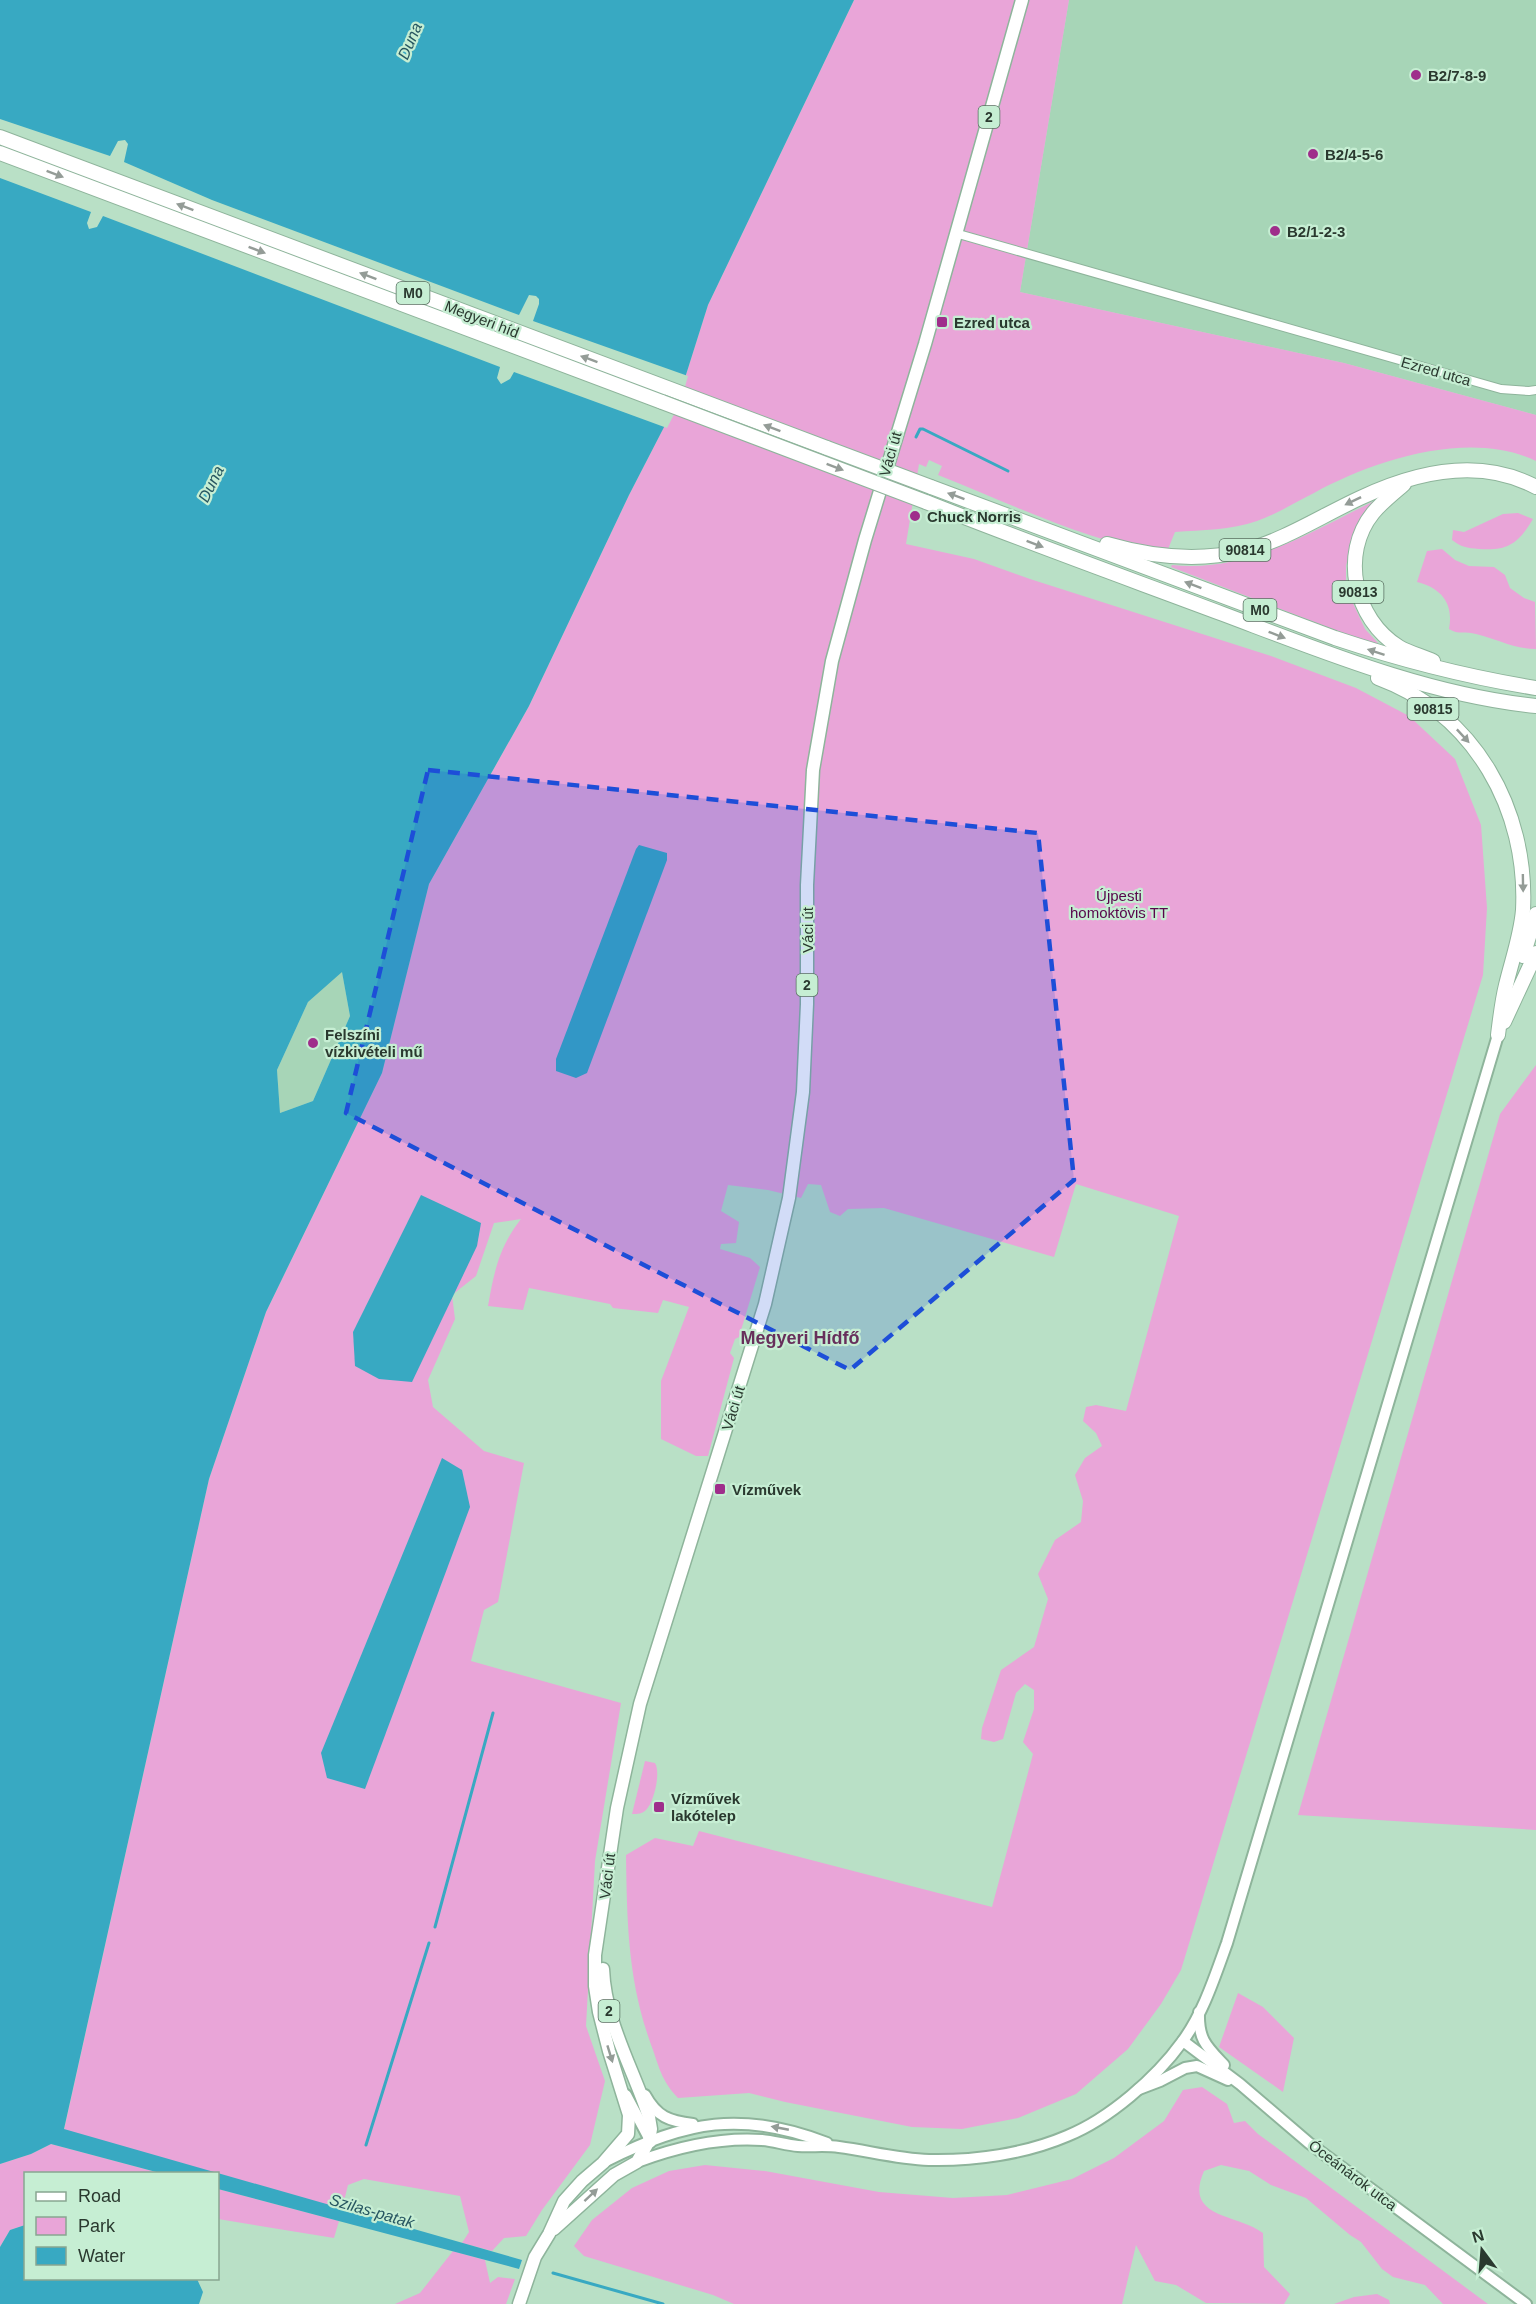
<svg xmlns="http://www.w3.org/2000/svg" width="1536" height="2304" font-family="Helvetica,sans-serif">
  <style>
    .built { fill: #a7d5b7 }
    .green { fill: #e9a5d8 }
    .water { fill: #38a9c2; fill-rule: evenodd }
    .pier { fill: #b9e0c6 }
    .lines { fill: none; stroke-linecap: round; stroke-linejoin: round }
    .stream { stroke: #38a9c2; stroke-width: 3 }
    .minor-casing { stroke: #8eb49b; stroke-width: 10 }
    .tertiary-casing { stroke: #8eb49b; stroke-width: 14 }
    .secondary-casing { stroke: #8eb49b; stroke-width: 14 }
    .primary-casing { stroke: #8eb49b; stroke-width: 15 }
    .trunk-casing { stroke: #8eb49b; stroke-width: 16 }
    .minor { stroke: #fff; stroke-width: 8 }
    .tertiary { stroke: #fff; stroke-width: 10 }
    .secondary { stroke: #fff; stroke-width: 10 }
    .primary { stroke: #fff; stroke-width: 12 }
    .trunk { stroke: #fff; stroke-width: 14 }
    .trunk-bridge-casing { stroke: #8eb49b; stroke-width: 16; stroke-linecap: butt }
    .trunk-bridge { stroke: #fff; stroke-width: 14 }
    .oneway { fill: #949c97 }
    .marked { fill: #1d4ed8; fill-opacity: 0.2; stroke: #1d4ed8; stroke-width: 4.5; stroke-dasharray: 12 8; stroke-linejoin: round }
    .poi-dot { fill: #9f2e8b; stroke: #c6eed3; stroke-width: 2 }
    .labels { text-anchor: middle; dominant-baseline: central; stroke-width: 4.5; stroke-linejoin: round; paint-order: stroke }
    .shield { fill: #c6eed3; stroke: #596f60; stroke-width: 1.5 }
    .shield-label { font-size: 14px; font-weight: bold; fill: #2a392f }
    .poi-label { font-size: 15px; font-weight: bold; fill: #2a392f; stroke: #c6eed3; text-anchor: start }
    .street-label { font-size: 15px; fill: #2a392f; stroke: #c6eed3 }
    .park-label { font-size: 15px; fill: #58054b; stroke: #c6eed3 }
    .water-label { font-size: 16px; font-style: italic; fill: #275661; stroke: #c6eed3 }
    .quarter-label { font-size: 18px; font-weight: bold; fill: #672f5b; stroke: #c6eed3 }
  </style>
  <rect width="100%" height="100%" fill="#b9e0c6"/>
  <g class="built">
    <polygon points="1069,0 1536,0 1536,415 1344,363 1020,292"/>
    <polygon points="342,971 350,1016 313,1101 280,1113 277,1070 308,1002"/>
  </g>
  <g class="green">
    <path d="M854,0h215l-49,292 324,71 192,52v46c-66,-32 -162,-1 -222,32 -20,10 -37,21 -57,28 -26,9 -55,9 -82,11l-9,22c-79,-12 -154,-50 -228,-79l4,-9 -13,-6 -3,7 -7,-3 -13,80 68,15 56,20 241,77 85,32 53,28 46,43 26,66 6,83 -4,67 -302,995 -20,34 -33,45 -52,45 -58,24 -56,11 -50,-2 -127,-25 -36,-9 -71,5c-15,-16 -18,-27 -25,-48 -25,-66 -26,-125 -27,-195l29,-17 38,8 6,-15 293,76 41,-153 -10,-12 11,-33v-19l-9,-6 -9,9 -13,46 -9,3 -13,-3 1,-11 19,-58 33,-23 14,-48 -10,-25 17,-34 26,-18 2,-21 -8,-26 10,-17 17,-12 -6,-13 -13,-12 3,-14 10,-2 30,6 53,-195 -103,-32 -22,73 -170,-49 -36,1 -8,7 -10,-4 -9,-27 -13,-1 -7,14 -33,-8 -40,-5 -7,26 18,11 -3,21 -15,1 -1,5 30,9 10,9 -21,70 -4,2 -5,14 4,5 -26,98h-12l-35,-17v-58l28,-74 -26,-7 -5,13 -45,-5 -3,-4 -81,-16 -6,22 -35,-4c6,-34 11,-59 33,-87l-27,4 -18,53 -24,19 3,24 -27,61 5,27 51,44 40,12 -26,139 -14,8 -13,51 150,42 -26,158 -9,165 19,55 -15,64 -48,65 -16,26 -22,2 -12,13 -30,-8 7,-11 -9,-36 -96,-17 -16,6 -6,24 -278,-79 145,-651 57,-167 116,-239 47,-189 100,-178 100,-211 49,-95 30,-95z"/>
    <path d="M1376,500l-23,35 -7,31v15l5,18 14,30 13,14 -1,3 -206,-79 1,-2c74,8 141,-34 204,-65z"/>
    <path d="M1518,513l15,6c-15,25 -25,32 -54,30 -12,-1 -18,-2 -27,-9l1,-10 11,2 39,-18z"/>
    <path d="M1442,549l13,11 14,6 25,1 11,8 5,13 14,10 11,4 1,47c-22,0 -39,-10 -60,-15 -10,-3 -18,1 -27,-5 5,-26 -8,-41 -32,-47l10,-31z"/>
    <polygon points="1536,1065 1536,1830 1298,1815 1500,1114"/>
    <path d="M645,1761l10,2c6,10 -1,39 -9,47 -4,4 -8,4 -14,4z"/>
    <polygon points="1238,1993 1263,2007 1294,2038 1283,2092 1219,2047"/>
    <path d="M1202,2087l25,17 7,19 11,-2 13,13 230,170h-45l-18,-19 -32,-8 -11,-8 -21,-27 -11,-7 -44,-37 -35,-13 -22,-14 -28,-6 -17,6c-21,48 33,42 59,62l1,34 26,27 -6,10 -78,-1 -30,-18 -21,-4 -19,-36 -14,59h-388l-21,-9 -129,-39 -10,-10 18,-26 40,-32 37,-17 36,-6 60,6 114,21 74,6 54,-3 65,-16 42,-21 50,-37 19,-31z"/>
    <polygon points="51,2144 160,2173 26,2174 25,2225 10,2230 0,2247 0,2164 31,2154"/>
    <polygon points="218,2189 339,2221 334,2238 218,2219"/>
    <polygon points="453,2251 485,2260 490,2283 498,2277 515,2279 506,2304 395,2304 420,2293"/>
    <polygon points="1377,2294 1389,2300 1390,2304 1334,2304 1354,2297"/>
  </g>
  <g class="water">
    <path d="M0,0h854l-146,305 -30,95 -49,95 -100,211 -100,178 -47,189 -116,239 -57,167 -145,650 458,131 -3,9 -301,-80v-15l-58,-1 -109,-29 -20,10 -31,10zM342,972l8,44 -37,85 -33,12 -3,-43 31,-68z"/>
    <polygon points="639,845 667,853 667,860 587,1073 576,1078 556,1071 556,1059 636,849"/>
    <polygon points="421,1195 481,1223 477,1246 412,1382 379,1379 355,1366 353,1332"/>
    <polygon points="442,1458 462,1470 470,1507 365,1789 327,1778 321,1753"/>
    <polygon points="25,2225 26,2278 197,2279 203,2292 199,2304 0,2304 0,2247 10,2230"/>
  </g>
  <polygon class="pier" points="0,119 110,156 118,141 125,140 128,144 124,162 212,200 519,315 529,295 536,296 539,299 539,304 533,321 688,376 681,401 667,428 514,372 510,379 501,384 497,378 500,367 103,216 97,227 89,229 87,223 91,212 0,178"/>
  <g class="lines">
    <g class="stream">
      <polyline points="916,437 920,429 923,429 1008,471"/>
      <polyline points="435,1927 493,1713"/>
      <polyline points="366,2145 429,1943"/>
      <polyline points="553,2273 663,2304"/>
    </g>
    <defs>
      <polyline id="minor" points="955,233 1501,389 1529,391 1536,390"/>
      <g id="tertiary">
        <path d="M1199,2012c-1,28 8,35 25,53"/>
        <polyline points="1183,2041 1240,2084 1309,2143 1526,2304"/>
        <polyline points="1139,2089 1160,2081 1185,2068 1197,2066 1228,2080"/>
      </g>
      <g id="secondary">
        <polyline points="626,2095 651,2142"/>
        <path d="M645,2095c12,22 24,26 48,29"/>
        <path d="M606,2161c80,-40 136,-51 221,-18"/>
        <path d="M637,2162c40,-15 82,-25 125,-22 12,1 24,5 36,6 13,1 27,-1 41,1 30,4 59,12 90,13 45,1 96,-6 138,-24 42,-17 89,-58 115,-94 21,-28 33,-66 45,-99l271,-908"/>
      </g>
      <g id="primary">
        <path d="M554,2229l60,-54 23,-13 12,-21 2,-12 -2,-12c-16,-49 -44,-95 -46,-148"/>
        <polyline points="519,2304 535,2257 549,2234 564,2201 582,2181 603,2163 628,2134 629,2115 609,2051 599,2012 595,1986 595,1955 617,1808 640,1704 765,1304 789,1198 803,1092 807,1004 807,885 813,770 832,661 865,540 925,344 1022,0"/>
      </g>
      <g id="trunk">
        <polyline points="0,137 827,448"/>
        <polyline points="0,153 662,402"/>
        <path d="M1404,484c-10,9 -22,18 -31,29 -33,41 -19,106 26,134 10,6 23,9 34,14"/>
        <path d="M931,487l404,151c66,22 132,39 201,50"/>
        <path d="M926,502c98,39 198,75 297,112 101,38 205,81 313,92"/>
        <path d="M1107,544c45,13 90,18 136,7 42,-11 78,-35 117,-53 55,-26 120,-41 176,-11"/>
        <path d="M1378,678c97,36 150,132 145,232 -2,25 -11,50 -17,75 -4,16 -6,34 -8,50"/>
        <polyline points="1523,956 1536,914"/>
        <polyline points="1504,1022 1536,953"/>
      </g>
    </defs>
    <use href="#minor" class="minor-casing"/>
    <use href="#tertiary" class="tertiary-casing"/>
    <use href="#secondary" class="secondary-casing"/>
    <use href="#primary" class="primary-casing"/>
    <use href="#trunk" class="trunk-casing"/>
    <use href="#minor" class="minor"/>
    <use href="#tertiary" class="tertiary"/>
    <use href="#secondary" class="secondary"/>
    <use href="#primary" class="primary"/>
    <use href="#trunk" class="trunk"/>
    <defs>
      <g id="trunk-bridge">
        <polyline points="662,402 926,502"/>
        <polyline points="827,448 931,487"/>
      </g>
    </defs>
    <use href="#trunk-bridge" class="trunk-bridge-casing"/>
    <use href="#trunk-bridge" class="trunk-bridge"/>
  </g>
  <defs><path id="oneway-solid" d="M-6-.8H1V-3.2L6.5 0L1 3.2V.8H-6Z" transform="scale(1.5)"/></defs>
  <g class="oneway">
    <use href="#oneway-solid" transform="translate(55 174) rotate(21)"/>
    <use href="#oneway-solid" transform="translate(185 207) rotate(-159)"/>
    <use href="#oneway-solid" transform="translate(257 250) rotate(21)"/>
    <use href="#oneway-solid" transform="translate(368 276) rotate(-159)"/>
    <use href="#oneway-solid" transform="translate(589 359) rotate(-160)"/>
    <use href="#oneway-solid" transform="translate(772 428) rotate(-159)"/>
    <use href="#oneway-solid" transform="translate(835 467) rotate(21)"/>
    <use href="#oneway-solid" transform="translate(956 496) rotate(-160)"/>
    <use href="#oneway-solid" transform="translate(1353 501) rotate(154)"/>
    <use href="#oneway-solid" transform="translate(1035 544) rotate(21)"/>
    <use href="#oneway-solid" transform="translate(1193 585) rotate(-159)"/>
    <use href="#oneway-solid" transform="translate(1277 635) rotate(21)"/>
    <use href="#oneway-solid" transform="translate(1376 652) rotate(-162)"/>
    <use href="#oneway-solid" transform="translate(1463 736) rotate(47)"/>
    <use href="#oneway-solid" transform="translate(1523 883) rotate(89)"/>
    <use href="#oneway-solid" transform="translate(610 2054) rotate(73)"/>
    <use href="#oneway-solid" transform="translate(780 2128) rotate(-169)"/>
    <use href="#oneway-solid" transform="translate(591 2195) rotate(-43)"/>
  </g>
  <path class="marked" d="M428,770l610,63 36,347 -224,190 -504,-257z"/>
  <g class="poi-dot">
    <circle cx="1416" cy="75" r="6"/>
    <circle cx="1313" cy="154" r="6"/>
    <circle cx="1275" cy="231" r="6"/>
    <rect x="936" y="316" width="12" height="12" rx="3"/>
    <circle cx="915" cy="516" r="6"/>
    <circle cx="313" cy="1043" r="6"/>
    <rect x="714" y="1483" width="12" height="12" rx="3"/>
    <rect x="653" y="1801" width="12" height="12" rx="3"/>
  </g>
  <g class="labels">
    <g class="shield">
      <rect x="978.5" y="106" width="21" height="22" rx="4.5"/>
      <rect x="396.5" y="282" width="33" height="22" rx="4.5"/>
      <rect x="1219.5" y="539" width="51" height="22" rx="4.5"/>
      <rect x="1332.5" y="581" width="51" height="22" rx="4.5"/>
      <rect x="1243.5" y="599" width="33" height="22" rx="4.5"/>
      <rect x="1407.5" y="698" width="51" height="22" rx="4.5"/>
      <rect x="796.5" y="974" width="21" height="22" rx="4.5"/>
      <rect x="598.5" y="2000" width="21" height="22" rx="4.5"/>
    </g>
    <g class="shield-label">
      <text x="989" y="117">2</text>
      <text x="413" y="293">M0</text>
      <text x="1245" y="550">90814</text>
      <text x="1358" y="592">90813</text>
      <text x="1260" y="610">M0</text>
      <text x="1433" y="709">90815</text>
      <text x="807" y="985">2</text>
      <text x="609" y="2011">2</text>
    </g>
    <g class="poi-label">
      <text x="1428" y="75">B2/7-8-9</text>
      <text x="1325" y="154">B2/4-5-6</text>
      <text x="1287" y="231">B2/1-2-3</text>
      <text x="954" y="322">Ezred utca</text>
      <text x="927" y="516">Chuck Norris</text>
      <text x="325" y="1034">Felszíni<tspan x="325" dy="17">vízkivételi mű</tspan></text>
      <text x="732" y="1489">Vízművek</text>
      <text x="671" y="1798">Vízművek<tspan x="671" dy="17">lakótelep</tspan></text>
    </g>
    <g class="street-label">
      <text transform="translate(482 319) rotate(21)">Megyeri híd</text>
      <text transform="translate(1436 371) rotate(16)">Ezred utca</text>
      <text transform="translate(890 454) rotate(-74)">Váci út</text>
      <text transform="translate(807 930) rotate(-90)">Váci út</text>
      <text transform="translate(733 1408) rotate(-73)">Váci út</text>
      <text transform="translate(607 1876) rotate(-83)">Váci út</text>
      <text transform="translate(1353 2175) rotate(37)">Óceánárok utca</text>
    </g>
    <g class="park-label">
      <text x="1119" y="895">Újpesti<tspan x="1119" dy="17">homoktövis TT</tspan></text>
    </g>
    <g class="water-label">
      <text transform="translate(410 41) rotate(-67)">Duna</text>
      <text transform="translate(211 484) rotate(-64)">Duna</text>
      <text transform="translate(372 2211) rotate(16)">Szilas-patak</text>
    </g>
    <g class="quarter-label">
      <text x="800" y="1338">Megyeri Hídfő</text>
    </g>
  </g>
  <rect x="24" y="2172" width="195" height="108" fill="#c6eed3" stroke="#88a691" stroke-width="1.5"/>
  <rect x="36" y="2192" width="30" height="9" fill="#ffffff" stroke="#88a691" stroke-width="1.5"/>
  <text x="78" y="2202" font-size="18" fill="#2a392f">Road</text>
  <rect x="36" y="2217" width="30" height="18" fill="#e9a5d8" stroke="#88a691" stroke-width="1.5"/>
  <text x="78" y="2232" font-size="18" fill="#2a392f">Park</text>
  <rect x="36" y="2247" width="30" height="18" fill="#38a9c2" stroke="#88a691" stroke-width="1.5"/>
  <text x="78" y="2262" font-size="18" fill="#2a392f">Water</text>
  <g transform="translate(1482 2250) rotate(344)" stroke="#c6eed3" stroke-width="4.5" paint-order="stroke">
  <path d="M0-4.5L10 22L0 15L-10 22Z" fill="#2a392f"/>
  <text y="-9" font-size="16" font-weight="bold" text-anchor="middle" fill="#2a392f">N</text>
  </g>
</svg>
